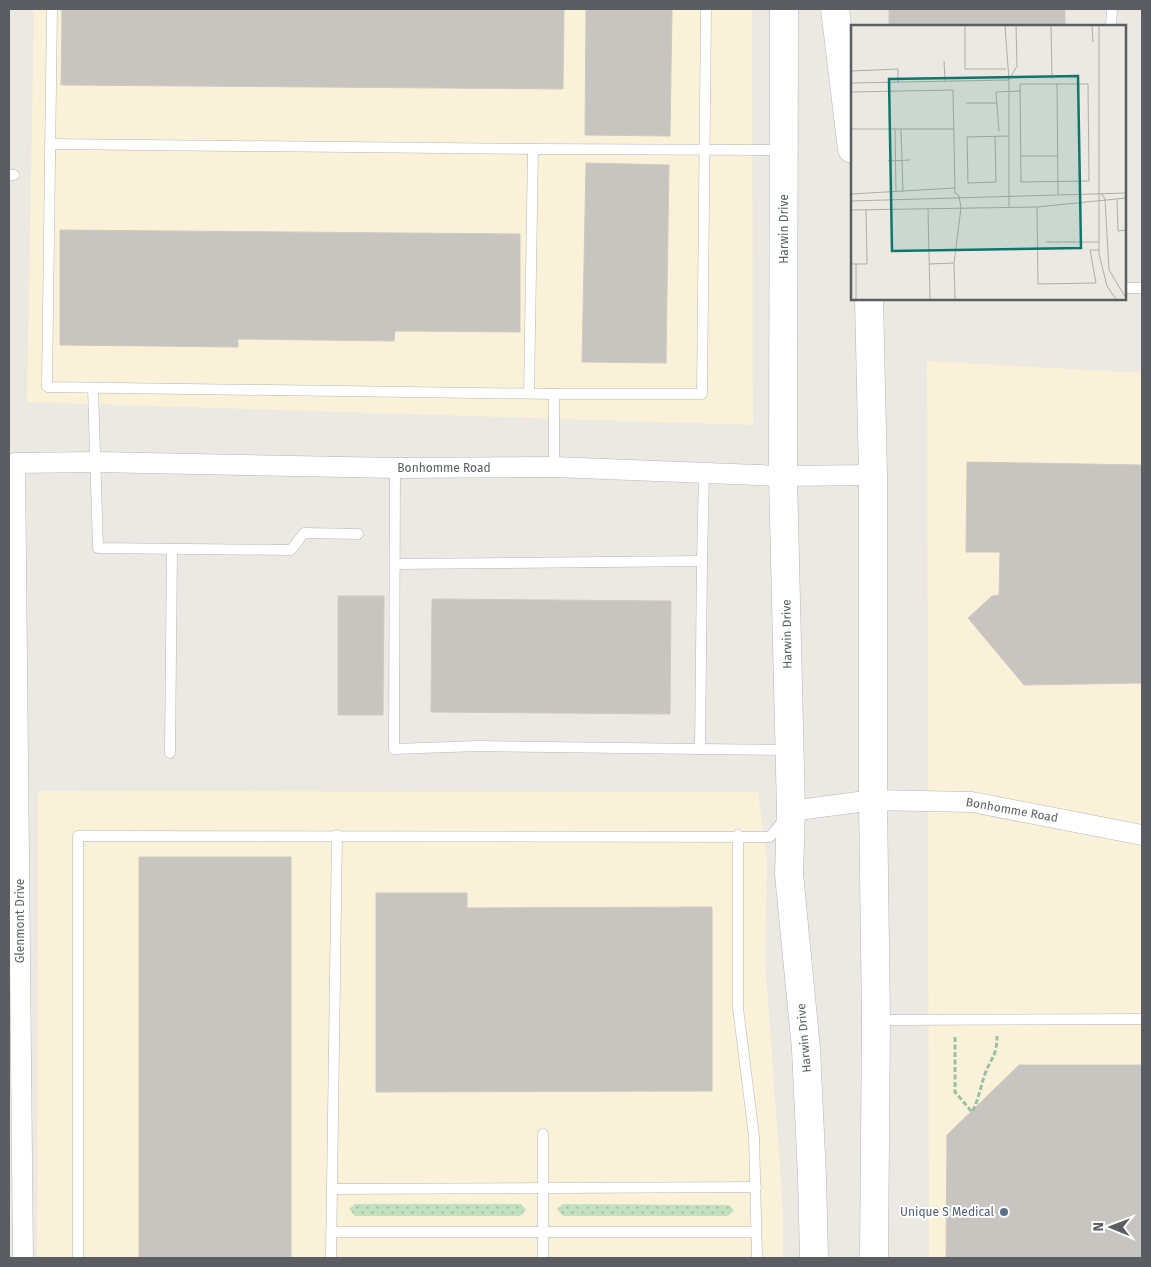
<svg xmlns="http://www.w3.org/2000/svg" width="1151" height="1267" font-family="'Fira Sans',sans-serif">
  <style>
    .commercial { fill: #f9f1d8 }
    .grass { fill: url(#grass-dots) }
    .building { fill: #c8c5c0; stroke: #cfcac1 }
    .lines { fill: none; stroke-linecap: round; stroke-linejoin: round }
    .service-casing { stroke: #b4b7bb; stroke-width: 11 }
    .minor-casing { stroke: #b4b7bb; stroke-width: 21 }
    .secondary-casing { stroke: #b3b6ba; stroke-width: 29 }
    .path { stroke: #9ac1a4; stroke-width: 3; stroke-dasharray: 5 2.5; stroke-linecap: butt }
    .service { stroke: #fff; stroke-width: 10 }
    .minor { stroke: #fff; stroke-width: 20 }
    .secondary { stroke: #fff; stroke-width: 28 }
    .service-dot { fill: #5c6f8a; stroke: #fff; stroke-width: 2 }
    .labels { text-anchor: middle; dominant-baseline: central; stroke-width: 4; stroke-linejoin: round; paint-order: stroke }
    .street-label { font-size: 12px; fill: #5a5d61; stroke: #fff }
    .service-label { font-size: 12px; fill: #4e5e75; stroke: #fff; text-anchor: end }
    .inset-road { fill: none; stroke: #adadaa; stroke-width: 1 }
    .view { fill: #0f766e; fill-opacity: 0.15; stroke: #0f766e; stroke-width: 2.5 }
    .inset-edge { fill: none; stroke: #5a5d61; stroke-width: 2.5 }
  </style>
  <defs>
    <pattern id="grass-dots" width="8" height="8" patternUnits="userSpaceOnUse" patternTransform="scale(1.25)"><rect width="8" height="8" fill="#c1e0c0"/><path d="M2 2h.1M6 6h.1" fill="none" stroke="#a0b99f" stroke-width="1.8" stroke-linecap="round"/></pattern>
  </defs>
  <rect width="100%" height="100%" fill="#ebe9e1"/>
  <g class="commercial">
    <polygon points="34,9 752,9 753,425 27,402"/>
    <polygon points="927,361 1142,373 1142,1258 929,1258"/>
    <polygon points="38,791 758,792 767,860 765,958 783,1210 783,1258 37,1258"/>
  </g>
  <g class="grass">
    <polygon points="355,1204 521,1204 526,1210 520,1216 355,1216 349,1209"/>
    <polygon points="563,1204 729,1205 734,1210 728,1216 563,1216 557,1209"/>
  </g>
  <g class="building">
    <polygon points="62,9 564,9 563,89 61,85"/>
    <polygon points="586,9 672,9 670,136 585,135"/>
    <rect x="889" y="9" width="176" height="17"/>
    <polygon points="586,163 669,165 666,363 582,362"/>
    <polygon points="60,230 520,234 520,332 395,331 394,341 238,339 238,347 60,345"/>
    <polygon points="967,462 1142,465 1142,683 1024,685 968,618 992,596 999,595 1000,552 966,552"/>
    <polygon points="338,596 384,596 383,715 338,715"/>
    <polygon points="432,599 671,601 670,714 431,712"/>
    <rect x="139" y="857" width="152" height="401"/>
    <polygon points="376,893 467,893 467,908 712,907 712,1091 376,1092"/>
    <polygon points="1019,1065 1142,1065 1142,1258 946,1258 947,1135"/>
  </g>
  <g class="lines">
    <defs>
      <g id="service">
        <polyline points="52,9 47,387 554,394 702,394 706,9"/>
        <polyline points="1111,26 1112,9"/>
        <polyline points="50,144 533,149 784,150"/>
        <polyline points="9,175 14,175"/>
        <polyline points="1125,288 1142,288"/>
        <polyline points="93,388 98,548 291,550 304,533 358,534"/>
        <polyline points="529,393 533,149"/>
        <polyline points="554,467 554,394"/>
        <polyline points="702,561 704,472"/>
        <polyline points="395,564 702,561 700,749 478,746 394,749 395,468"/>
        <polyline points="700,749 788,750"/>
        <polyline points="170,753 172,549"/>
        <polyline points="738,835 738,1008 754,1136 757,1258"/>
        <polyline points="877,1020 1142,1019"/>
        <polyline points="543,1134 543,1258"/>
        <polyline points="332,1189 756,1187"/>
        <polyline points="331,1232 756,1232"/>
        <polyline points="78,1258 78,836 770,837 785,818"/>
        <polyline points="331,1258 337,835"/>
      </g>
      <g id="minor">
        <polyline points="791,811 873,800 972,802 1142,835"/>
        <polyline points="23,1258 15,463 96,462 395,468 554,467 783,476 873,475"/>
      </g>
      <g id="secondary">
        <polyline points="784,9 783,476 791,811 789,874 806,1049 812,1176 814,1258"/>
        <polyline points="835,9 852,149"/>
        <polyline points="869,299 873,475 873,800 876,1020 874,1258"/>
      </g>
    </defs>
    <use href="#service" class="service-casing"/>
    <use href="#minor" class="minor-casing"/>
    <use href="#secondary" class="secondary-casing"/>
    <path class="path" d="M955,1037v55l17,20c7,-13 8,-24 13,-38 6,-16 12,-18 12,-38"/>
    <use href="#service" class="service"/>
    <use href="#minor" class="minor"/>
    <use href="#secondary" class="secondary"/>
  </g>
  <circle class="service-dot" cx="1004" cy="1212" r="5"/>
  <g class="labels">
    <g class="street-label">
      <text transform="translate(784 229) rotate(-90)">Harwin Drive</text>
      <text x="444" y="468">Bonhomme Road</text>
      <text transform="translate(787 634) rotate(-91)">Harwin Drive</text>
      <text transform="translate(1012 810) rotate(10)">Bonhomme Road</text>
      <text transform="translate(20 921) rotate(-90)">Glenmont Drive</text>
      <text transform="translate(804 1038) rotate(-95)">Harwin Drive</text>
    </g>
    <g class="service-label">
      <text x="994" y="1212">Unique S Medical</text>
    </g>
  </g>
  <g transform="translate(851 25)">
    <rect width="275" height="275" fill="#ebe9e1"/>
    <path class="inset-road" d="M114,1v43h41M154,1l4,54v128M200,1l1,53M241,1l1,16M248,1v228l8,32 9,13M93,36l1,20M0,46l47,-2v14M158,55l8,-14 -1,-40M0,58l158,-3M169,59h68l1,97 -68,1zM206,59l1,110M0,67l102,-2 2,103 4,3 2,12 -7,55 1,36M115,78h30M0,104h103M44,104l1,63M50,104l2,63M148,106l-3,-39 24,-1M144,111l1,46 -28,1 -1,-46 42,-1M170,131h36M37,136l22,-1M250,168l4,6 4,71 17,28M0,169l104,-6M266,174l1,32 8,-1M0,176l275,-8M186,182l1,77 58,-1 -6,-33h9M77,184l2,90M0,185l186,-3 89,-9M195,217h53M0,239h16l-1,-54M5,239v35M78,239l25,-1"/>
    <path class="view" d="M227,51l3,172 -189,3 -3,-172z"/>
    <rect width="275" height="275" class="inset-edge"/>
  </g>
  <rect width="1151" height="1267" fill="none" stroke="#5a5d61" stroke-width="20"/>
  <g transform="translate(1111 1227) rotate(271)" stroke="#ffffff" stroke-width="4" paint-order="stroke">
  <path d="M0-4L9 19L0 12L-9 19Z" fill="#5a5d61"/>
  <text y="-8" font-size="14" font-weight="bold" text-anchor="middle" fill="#5a5d61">N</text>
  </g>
</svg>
